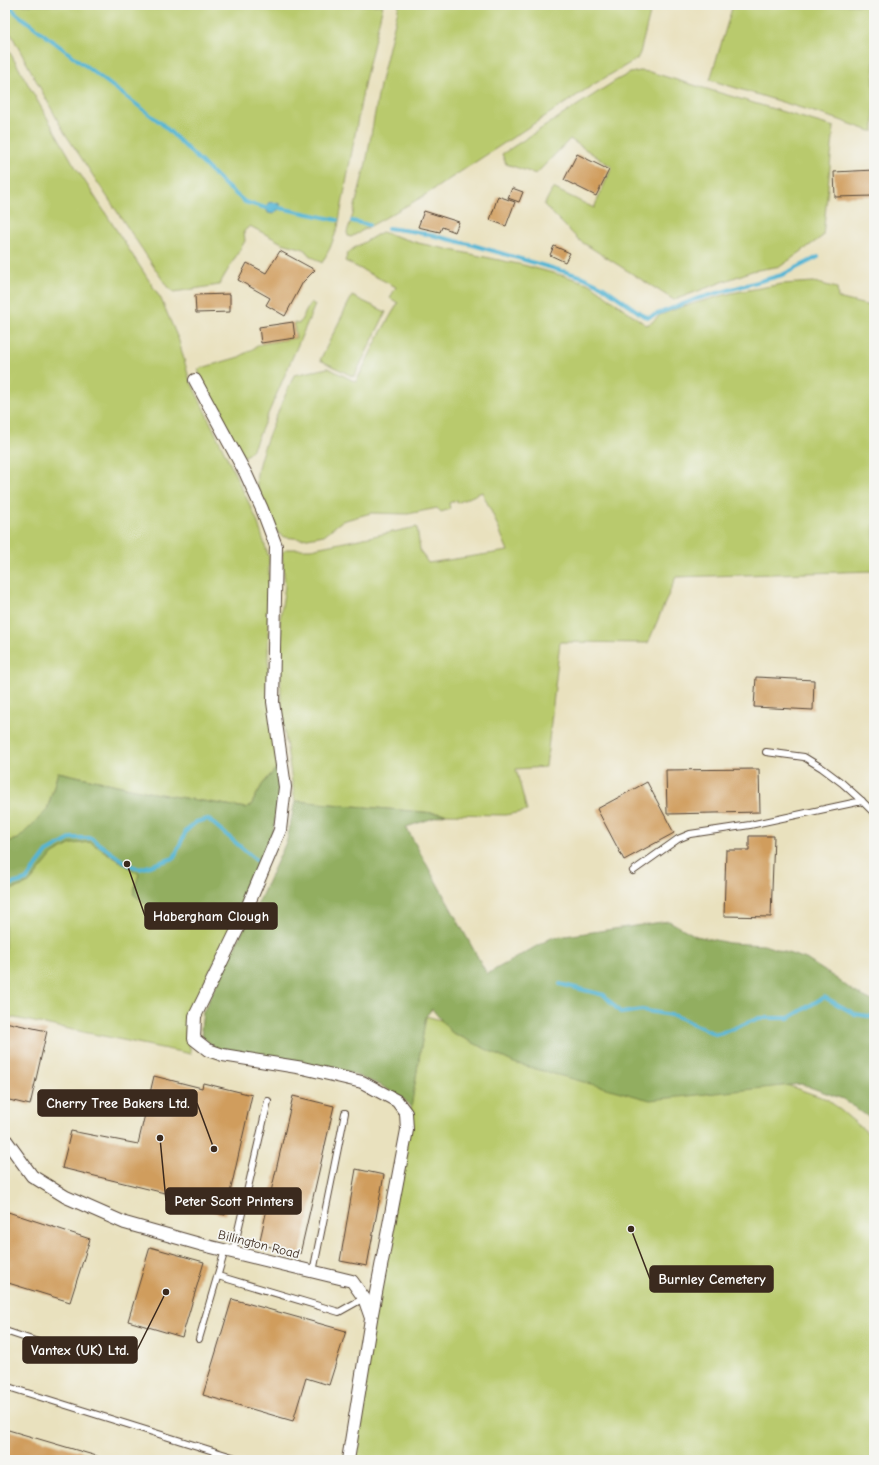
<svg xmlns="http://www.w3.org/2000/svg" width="879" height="1465" font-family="'Comic Neue',sans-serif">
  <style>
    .green { fill: #b9ca6d; stroke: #7a7a46 }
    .forest { fill: #92ae60; stroke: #666c3f }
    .water { fill: #55b5d4; stroke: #487079 }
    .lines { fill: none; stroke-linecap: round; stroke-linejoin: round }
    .stream { stroke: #55b5d4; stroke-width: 4 }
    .building { fill: #d09d5d }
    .service-casing { stroke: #554536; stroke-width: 8 }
    .minor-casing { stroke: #554536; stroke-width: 14 }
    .service { stroke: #fff; stroke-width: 6 }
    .minor { stroke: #fff; stroke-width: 12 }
    .labels { text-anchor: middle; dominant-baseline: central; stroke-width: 3.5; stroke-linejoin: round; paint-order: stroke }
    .street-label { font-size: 13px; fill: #3b2a1e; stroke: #f6f6f2 }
    .leader { fill: none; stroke: #3b2a1e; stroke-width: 1.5 }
    .callout-dot { fill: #3b2a1e; stroke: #f6f6f2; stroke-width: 1.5 }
    .callout { fill: #3b2a1e; stroke: #3b2a1e; stroke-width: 1.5 }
    .callout-label { font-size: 14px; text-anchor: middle; font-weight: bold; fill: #fff }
  </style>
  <rect width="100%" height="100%" fill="#f6f6f2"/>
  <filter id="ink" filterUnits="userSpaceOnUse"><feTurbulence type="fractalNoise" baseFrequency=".025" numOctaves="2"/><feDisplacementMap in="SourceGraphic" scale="8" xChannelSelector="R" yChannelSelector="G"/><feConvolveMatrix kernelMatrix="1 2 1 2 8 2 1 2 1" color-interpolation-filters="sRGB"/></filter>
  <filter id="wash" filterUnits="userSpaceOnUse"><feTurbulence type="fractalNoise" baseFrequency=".012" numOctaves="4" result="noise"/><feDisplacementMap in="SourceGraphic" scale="16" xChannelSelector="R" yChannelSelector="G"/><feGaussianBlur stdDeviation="0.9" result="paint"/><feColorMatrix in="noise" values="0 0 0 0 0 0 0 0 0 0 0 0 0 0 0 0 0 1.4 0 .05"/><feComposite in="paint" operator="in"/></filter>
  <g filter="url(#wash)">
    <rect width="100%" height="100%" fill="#e9e1be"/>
    <g class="green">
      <polygon points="5,5 383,5 365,80 338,227 330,248 322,263 309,255 304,249 282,243 250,226 244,231 245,241 219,285 174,292 168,288 64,132 5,23"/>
      <polygon points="399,5 652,5 640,53 637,59 596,83 422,197 351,237 348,236 347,232 353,214 366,163 380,85"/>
      <polygon points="733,5 874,5 874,131 870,131 837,119 710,80"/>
      <polygon points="5,44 73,163 161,299 179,341 189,378 257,520 269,558 268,659 278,766 262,785 251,805 246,808 153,793 58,772 47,810 18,839 5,842"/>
      <polygon points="640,71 650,72 834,127 823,236 781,266 752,271 674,300 580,241 544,205 553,188 594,208 612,167 570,139 536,174 506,164 502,154 615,81 630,73"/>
      <path d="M382,232l36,11 105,22 45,12 22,7 56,41 5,-2 9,-8 21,-8 51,-14 50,-9 32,-2 23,6 1,10 36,9v264l-198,6 -28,66 -88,-1 -14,125 -30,2 11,42 -22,4 -59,-1 -151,-13 -14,-92 -1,-89 5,-34 -3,-33 4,-4h25l106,-22 3,23 8,13 80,-12 -15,-36 -11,-23 -25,11v-3l-8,3 1,6 -9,3 -4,-4 -29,6 -37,-1 -29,8 -18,14 -22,4 -18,-2 -6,-4c-6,-13 -18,-34 -21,-48 -5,-20 28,-88 37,-110l34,-7 28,14 25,-50 17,-29 -8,-5 6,-11 -51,-26 3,-8 6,-5z"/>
      <polygon points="352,296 386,312 354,377 320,360"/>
      <polygon points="311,302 315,305 253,449 246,456 243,456 202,382 198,369 239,357 261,344 296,338 294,323 299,324"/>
      <polygon points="91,842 140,874 159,914 232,926 194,1003 187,1030 191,1054 5,1016 5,890 8,891 29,883 52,854 71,844"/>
      <polygon points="426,1016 666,1083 769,1079 827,1099 874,1138 874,1460 348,1460 407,1130"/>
    </g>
    <g class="forest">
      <polygon points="278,766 281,791 273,832 232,926 159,914 133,894 139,874 90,842 71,844 53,854 29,883 8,891 5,890 5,842 18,839 47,810 58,772 153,793 246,808 251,805 262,785"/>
      <polygon points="295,801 446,814 406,827 487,974 551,938 669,921 696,936 729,943 764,945 806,959 837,979 853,991 874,1002 874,1121 843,1099 801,1084 650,1100 514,1063 451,1032 432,1009 426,1016 411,1108 405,1100 380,1085 345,1071 216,1049 203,1037 201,1029 203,1012 244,928 261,897 287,840"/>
    </g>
    <polygon class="water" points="273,202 280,204 280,208 273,214 268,213 266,208 268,203"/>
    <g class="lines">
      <g class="stream">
        <polyline points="12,5 12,9 17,14 161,123 225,185 245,202 266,208"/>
        <polyline points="280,208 337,220"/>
        <polyline points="352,221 369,225"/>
        <polyline points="388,228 418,232 473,245 583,277 602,286 644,316 649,317 696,299 782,275 818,257"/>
        <polyline points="5,886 26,880 47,852 72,838 91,838 127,864 140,869 174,858 186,831 196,822 208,819 256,860"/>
        <polyline points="560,984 604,995 621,1013 642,1010 676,1016 715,1034 727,1031 759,1018 789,1018 824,997 855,1014 874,1017"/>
      </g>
    </g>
    <g id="blocks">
      <g class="building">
        <polygon points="577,154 609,170 596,196 564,180"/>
        <polygon points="874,170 874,196 835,197 834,172"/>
        <polygon points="512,188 523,192 519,202 508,198"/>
        <polygon points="498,196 515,202 506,226 490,220"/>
        <polygon points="424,211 459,222 455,232 442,227 440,232 418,227"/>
        <polygon points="554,246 570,253 565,262 550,255"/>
        <polygon points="280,251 315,270 303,282 285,316 266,305 270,298 238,280 247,263 266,273"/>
        <polygon points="230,294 230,312 196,313 195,295"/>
        <polygon points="293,322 295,338 261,343 259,327"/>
        <polygon points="756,677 814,680 813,710 754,707"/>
        <polygon points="759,769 760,812 667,814 666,770"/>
        <polygon points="647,782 674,833 624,860 597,809"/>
        <polygon points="749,836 774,836 771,917 724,916 726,850 749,850"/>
        <polygon points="5,1022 47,1031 30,1105 5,1099"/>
        <polygon points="154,1076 202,1088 203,1083 252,1095 225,1215 175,1203 177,1196 62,1168 71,1131 138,1144"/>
        <polygon points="293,1096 334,1106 300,1254 259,1244"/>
        <polygon points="356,1169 384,1175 367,1266 340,1261"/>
        <polygon points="5,1211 90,1239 70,1302 5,1282"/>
        <polygon points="150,1247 204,1262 182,1337 128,1321"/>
        <polygon points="232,1299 346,1331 329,1385 306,1378 293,1421 203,1395"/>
        <polygon points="5,1429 100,1457 100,1460 5,1460"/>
      </g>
    </g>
  </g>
  <g filter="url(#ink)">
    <use href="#blocks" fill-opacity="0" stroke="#554536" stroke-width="1"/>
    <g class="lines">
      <defs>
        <g id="service">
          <polyline points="766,752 804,757 822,768 842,783 862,801 874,813"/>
          <polyline points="633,871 678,839 690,834 750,825 862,801"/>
          <polyline points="233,1252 268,1101"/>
          <polyline points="313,1272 345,1113"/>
          <polyline points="218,1276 339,1312 364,1298"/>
          <polyline points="5,1331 53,1347"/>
          <polyline points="199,1339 225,1250"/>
          <polyline points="5,1386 242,1460"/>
        </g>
        <g id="minor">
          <polyline points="195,380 246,474 262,509 276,546 273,702 285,787 280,830 240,924 195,1016 194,1039 208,1050 223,1055 303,1068 362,1082 397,1101 406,1113 407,1130 371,1319 348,1460"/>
          <polyline points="5,1139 32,1176 66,1197 125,1223 203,1245 352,1281 364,1298 371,1318"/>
        </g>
      </defs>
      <use href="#service" class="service-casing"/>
      <use href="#minor" class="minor-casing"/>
      <use href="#service" class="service"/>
      <use href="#minor" class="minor"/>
    </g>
  </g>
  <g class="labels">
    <g class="street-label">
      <text transform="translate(259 1244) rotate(14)">Billington Road</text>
    </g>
  </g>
  <path class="leader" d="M127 864L145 916M214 1149L197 1103M160 1138L166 1201M631 1229L650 1279M166 1292L137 1350"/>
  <g class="callout-dot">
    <circle cx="127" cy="864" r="4"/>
    <circle cx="214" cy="1149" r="4"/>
    <circle cx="160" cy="1138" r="4"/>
    <circle cx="631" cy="1229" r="4"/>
    <circle cx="166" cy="1292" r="4"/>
  </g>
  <g class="callout">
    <rect x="145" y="903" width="132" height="26" rx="4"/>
    <rect x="38" y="1090" width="159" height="26" rx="4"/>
    <rect x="166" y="1188" width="135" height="26" rx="4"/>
    <rect x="650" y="1266" width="123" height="26" rx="4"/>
    <rect x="23" y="1337" width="114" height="26" rx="4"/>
  </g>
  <g class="callout-label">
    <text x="211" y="921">Habergham Clough</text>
    <text x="118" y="1108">Cherry Tree Bakers Ltd.</text>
    <text x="234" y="1206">Peter Scott Printers</text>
    <text x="712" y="1284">Burnley Cemetery</text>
    <text x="80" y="1355">Vantex (UK) Ltd.</text>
  </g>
  <rect width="879" height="1465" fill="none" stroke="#f6f6f2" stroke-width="20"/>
</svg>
